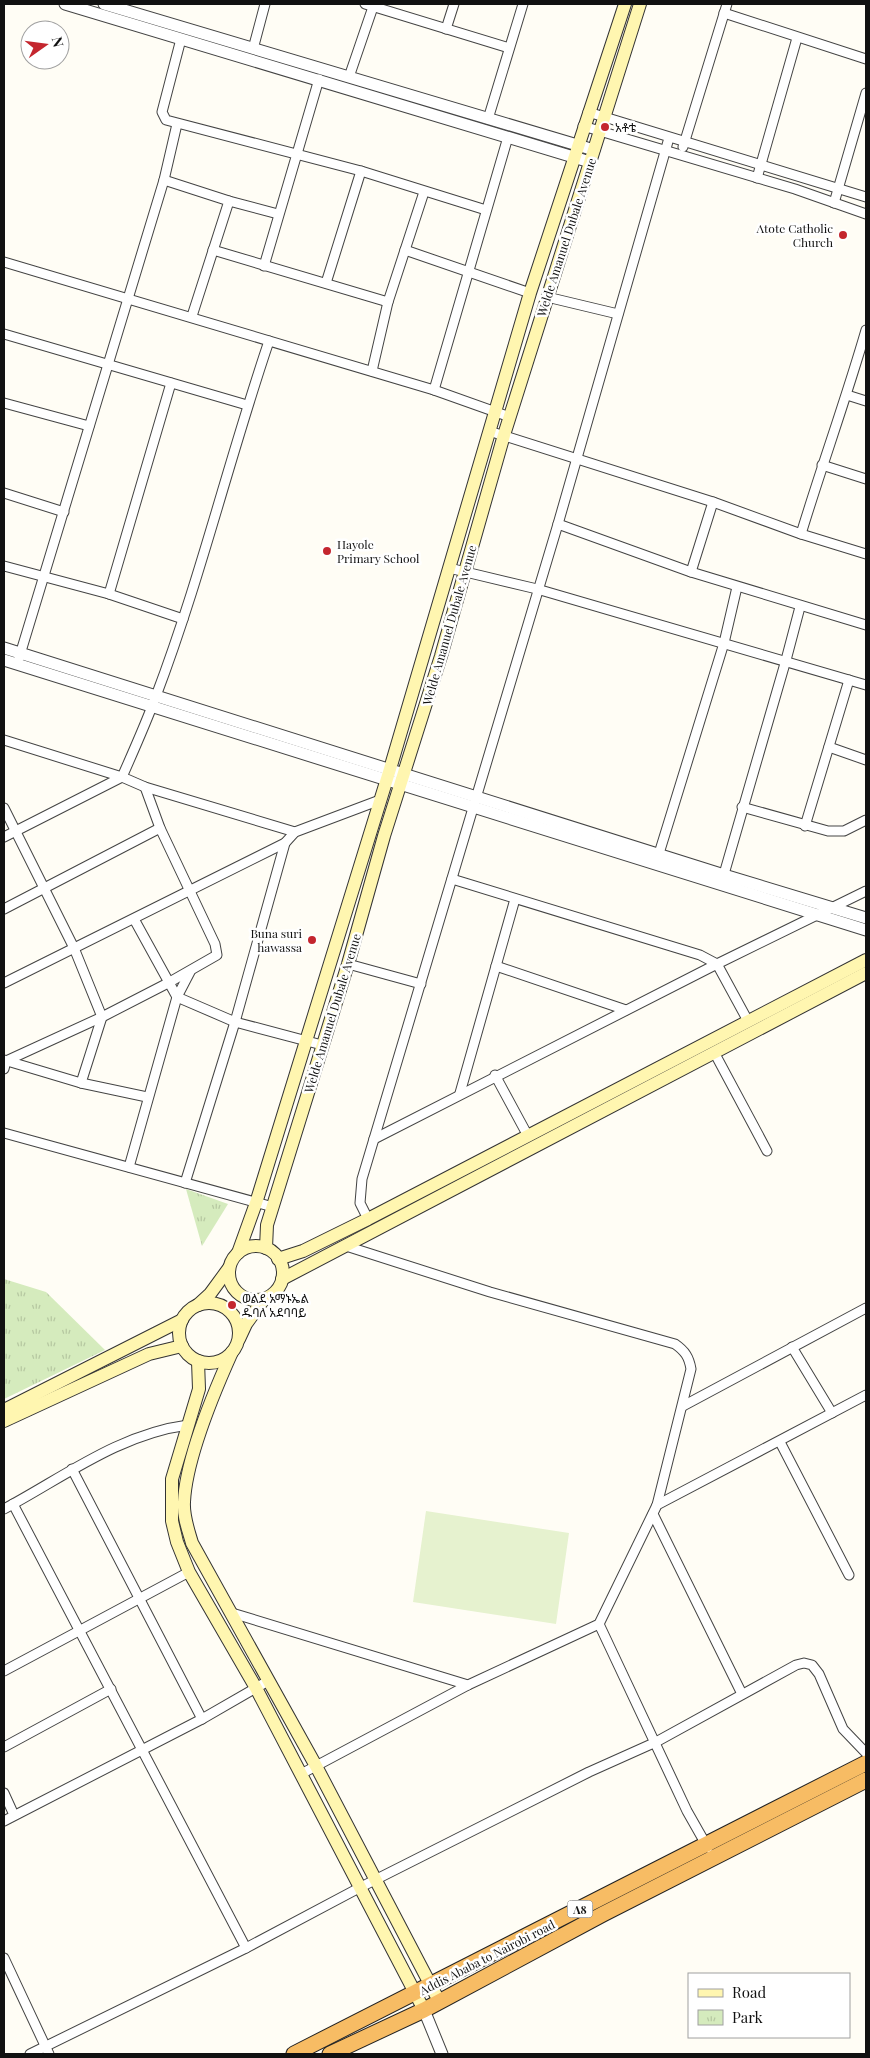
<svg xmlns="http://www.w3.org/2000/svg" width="870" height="2058" font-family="'Playfair Display','Noto Sans Ethiopic',serif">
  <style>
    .park { fill: url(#park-tufts) }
    .pitch { fill: #e6f2cf }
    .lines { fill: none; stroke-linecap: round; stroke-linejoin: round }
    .minor-casing { stroke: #444; stroke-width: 11 }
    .tertiary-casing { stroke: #444; stroke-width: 13 }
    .secondary-casing { stroke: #333; stroke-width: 14 }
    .trunk-casing { stroke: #222; stroke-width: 17 }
    .minor { stroke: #fff; stroke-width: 9 }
    .tertiary { stroke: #fff; stroke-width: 11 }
    .secondary { stroke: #fff6b0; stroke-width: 12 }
    .trunk { stroke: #f7bc64; stroke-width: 15 }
    .poi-dot { fill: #c4262e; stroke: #fff; stroke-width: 2 }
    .labels { text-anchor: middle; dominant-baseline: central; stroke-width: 5; stroke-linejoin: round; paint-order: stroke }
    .shield { fill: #fff; stroke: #585858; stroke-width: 1 }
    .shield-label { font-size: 11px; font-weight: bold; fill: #111 }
    .poi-label { font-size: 12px; fill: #111; stroke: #fff; text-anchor: start }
    .street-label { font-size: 12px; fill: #111; stroke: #fff }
  </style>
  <defs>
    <pattern id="park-tufts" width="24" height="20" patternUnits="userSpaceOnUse" patternTransform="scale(1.25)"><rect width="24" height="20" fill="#d5ebbd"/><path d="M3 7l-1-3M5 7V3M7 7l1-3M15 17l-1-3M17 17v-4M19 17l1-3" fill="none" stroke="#b6c8a1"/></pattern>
  </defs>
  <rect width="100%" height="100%" fill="#fffdf5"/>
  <g class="park">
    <polygon points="186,1189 228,1204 202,1246"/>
    <polygon points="4,1279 46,1292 105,1350 4,1399"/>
  </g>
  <polygon class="pitch" points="426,1511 569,1533 556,1624 413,1602"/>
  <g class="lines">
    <defs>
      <g id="minor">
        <polyline points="365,4 509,48"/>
        <polyline points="724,13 866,59"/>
        <polyline points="446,29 454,4"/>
        <polyline points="181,39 162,112 166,120 361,171 486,210"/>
        <polyline points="253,49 265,4"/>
        <polyline points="349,77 374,4"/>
        <polyline points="588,112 866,197"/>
        <polyline points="488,119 523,4"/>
        <polyline points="583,126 795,189 866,214"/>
        <polyline points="683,147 727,4"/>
        <polyline points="757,178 797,38"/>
        <polyline points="164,180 229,201 192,316"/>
        <polyline points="229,201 278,214"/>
        <polyline points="834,203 866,93"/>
        <polyline points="213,250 388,302"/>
        <polyline points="405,250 530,293"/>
        <polyline points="4,262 434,390 510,417"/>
        <polyline points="264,266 319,79"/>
        <polyline points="326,283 361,171"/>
        <polyline points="547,297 618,314"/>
        <polyline points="4,334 247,405"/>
        <polyline points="372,371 388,302 424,192"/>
        <polyline points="434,390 508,137"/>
        <polyline points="847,395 866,401"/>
        <polyline points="4,403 89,426"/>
        <polyline points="489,431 713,502 801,534 866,554"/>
        <polyline points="822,465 866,479"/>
        <polyline points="4,493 64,512"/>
        <polyline points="558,524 691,572 866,625"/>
        <path d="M801,534c21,-69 45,-135 65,-204"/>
        <polyline points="4,566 109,594 183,619"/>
        <polyline points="449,568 537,589 866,685"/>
        <polyline points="691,572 713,502"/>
        <polyline points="109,594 171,383"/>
        <polyline points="19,658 164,180 177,124"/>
        <polyline points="4,740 122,777 145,787 295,832"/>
        <polyline points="829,747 866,760"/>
        <polyline points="742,807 828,831 844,831 866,820"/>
        <polyline points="4,808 74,948 102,1017 81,1083"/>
        <polyline points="805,826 849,680"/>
        <path d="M4,837l118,-60c12,-27 24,-54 34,-81 44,-116 73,-237 113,-355"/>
        <polyline points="657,860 724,643 737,587"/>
        <polyline points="452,879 700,955 717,964 748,1021"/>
        <polyline points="722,881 786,660 800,607"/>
        <polyline points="4,909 160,828"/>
        <polyline points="134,919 177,997 235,1022 322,1045"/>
        <polyline points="348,964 421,984"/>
        <polyline points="496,966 626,1010"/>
        <polyline points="4,983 285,843 295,832 380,800"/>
        <polyline points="714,1052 767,1151"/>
        <polyline points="4,1060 81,1083 147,1097"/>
        <polyline points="4,1069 6,1061 102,1017 168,983 217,955 215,944 160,828 145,787"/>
        <polyline points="495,1075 528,1136"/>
        <polyline points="460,1093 515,899"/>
        <polyline points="4,1133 273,1207"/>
        <polyline points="374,1139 717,964 866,891"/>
        <polyline points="129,1167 177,997 190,972"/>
        <polyline points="185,1183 235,1022 285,843"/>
        <polyline points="368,1219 360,1203 362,1179 558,524 669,138"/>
        <path d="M346,1246l144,46 185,52c10,7 14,13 16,25l-34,136"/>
        <polyline points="792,1347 832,1413"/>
        <polyline points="683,1406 866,1308"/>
        <polyline points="780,1442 849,1575"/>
        <polyline points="72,1469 202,1719"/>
        <polyline points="13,1504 246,1948"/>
        <path d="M4,1509c60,-32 115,-75 184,-84"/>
        <polyline points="653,1514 742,1694"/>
        <polyline points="232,1613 468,1685"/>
        <polyline points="599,1624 687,1811 708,1848"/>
        <polyline points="4,1671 189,1572"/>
        <polyline points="4,1747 111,1689"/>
        <polyline points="301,1774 468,1685 599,1624 657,1505 866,1395"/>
        <polyline points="4,1793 14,1815"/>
        <polyline points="4,1821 202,1719 268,1681"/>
        <polyline points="4,1958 49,2054"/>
        <polyline points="30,2054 246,1948 359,1888 589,1772 656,1742 796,1665 804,1663 812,1665 819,1674 843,1729 866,1753"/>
      </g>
      <g id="tertiary">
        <polyline points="65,4 590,162"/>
        <polyline points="104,4 594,150"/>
        <polyline points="4,648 724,875 866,918"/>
        <polyline points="4,660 866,930"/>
        <polyline points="424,2010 442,2054"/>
      </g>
      <g id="secondary">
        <circle cx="256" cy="1273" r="27"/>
        <polyline points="266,1248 267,1225 348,964 384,836 441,656 504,435 640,4"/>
        <polyline points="238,1253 256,1203 390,769 530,293 625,4"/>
        <polyline points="278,1259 303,1251 368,1219 866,960"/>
        <polyline points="282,1279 866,973"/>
        <circle cx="209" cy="1333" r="30"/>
        <polyline points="198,1305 210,1294 229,1268"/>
        <polyline points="239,1339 246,1324 264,1299"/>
        <path d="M232,1352c-18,40 -46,106 -48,150 -1,14 4,27 8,41l124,223 123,235"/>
        <polyline points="198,1361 199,1389 172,1479 172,1521 177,1542 189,1572 256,1688 424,2010"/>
        <polyline points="4,1410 182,1320"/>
        <polyline points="4,1421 149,1354 182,1346"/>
      </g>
      <g id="trunk">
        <polyline points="294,2054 866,1763"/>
        <polyline points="330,2054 424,2010 603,1914 866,1780"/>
      </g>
    </defs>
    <use href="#minor" class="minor-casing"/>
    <use href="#tertiary" class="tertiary-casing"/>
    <use href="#secondary" class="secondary-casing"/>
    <use href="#trunk" class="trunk-casing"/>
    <use href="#minor" class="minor"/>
    <use href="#tertiary" class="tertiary"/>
    <use href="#secondary" class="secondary"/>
    <use href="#trunk" class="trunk"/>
  </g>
  <g class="poi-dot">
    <circle cx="605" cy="127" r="5"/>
    <circle cx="843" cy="235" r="5"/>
    <circle cx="327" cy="551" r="5"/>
    <circle cx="312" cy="940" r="5"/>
    <circle cx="232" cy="1305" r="5"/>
  </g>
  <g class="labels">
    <rect class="shield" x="567.5" y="1900.5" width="25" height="17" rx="4"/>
    <g class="shield-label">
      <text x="580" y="1909">A8</text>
    </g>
    <g class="poi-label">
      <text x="615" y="127">አቶቴ</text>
      <text x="833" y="228" text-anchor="end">Atote Catholic<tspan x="833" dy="14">Church</tspan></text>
      <text x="337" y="544">Hayole<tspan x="337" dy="14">Primary School</tspan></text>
      <text x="302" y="933" text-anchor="end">Buna suri<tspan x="302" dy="14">hawassa</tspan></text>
      <text x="242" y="1298">ወልደ አማኑኤል<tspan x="242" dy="14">ዱባለ አደባባይ</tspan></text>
    </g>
    <g class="street-label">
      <text transform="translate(566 237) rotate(-72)">Welde Amanuel Dubale Avenue</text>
      <text transform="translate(449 625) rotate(-74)">Welde Amanuel Dubale Avenue</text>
      <text transform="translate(332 1013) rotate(-73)">Welde Amanuel Dubale Avenue</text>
      <text transform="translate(487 1957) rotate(-27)">Addis Ababa to Nairobi road</text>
    </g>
  </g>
  <rect width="870" height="2058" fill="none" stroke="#111111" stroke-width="10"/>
  <rect x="688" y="1973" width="162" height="65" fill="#ffffff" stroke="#a0a0a0"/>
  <rect x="698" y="1989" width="25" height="8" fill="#fff6b0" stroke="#a0a0a0"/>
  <text x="732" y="1998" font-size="15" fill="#111111">Road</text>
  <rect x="698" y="2010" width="25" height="15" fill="url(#park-tufts)" stroke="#a0a0a0"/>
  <text x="732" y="2023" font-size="15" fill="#111111">Park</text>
  <g transform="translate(45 45) rotate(76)"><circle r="24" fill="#ffffff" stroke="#a0a0a0"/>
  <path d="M0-4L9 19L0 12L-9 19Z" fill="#c4262e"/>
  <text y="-8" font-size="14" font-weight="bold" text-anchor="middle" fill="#111111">N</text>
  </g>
</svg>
